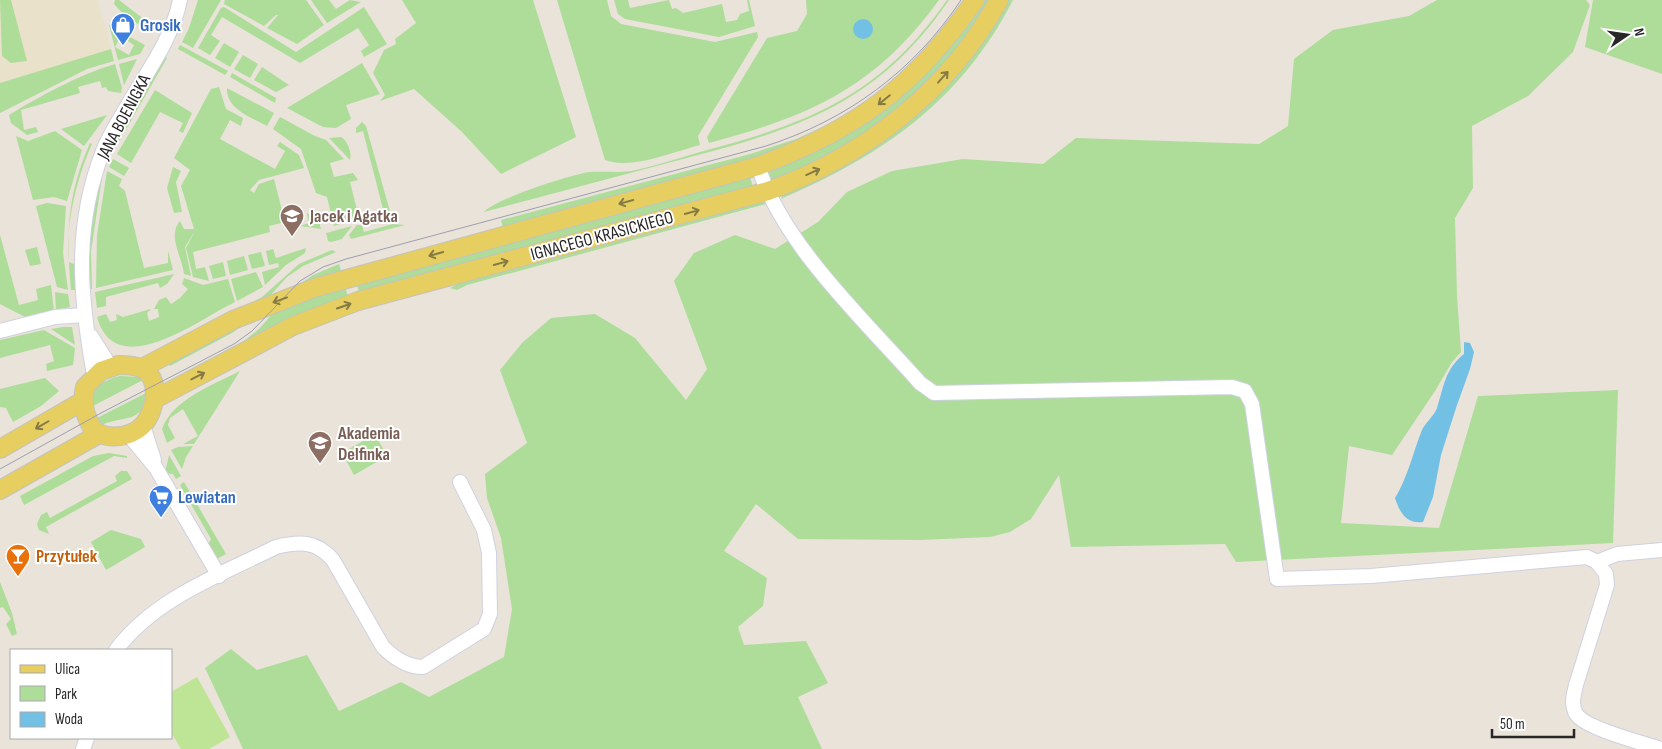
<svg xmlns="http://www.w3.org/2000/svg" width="1662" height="749" font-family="'Sofia Sans Condensed',sans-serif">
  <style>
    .education { fill: #eae1ca }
    .green { fill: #addd99 }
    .pitch { fill: #bee495 }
    .water { fill: #72c1e5 }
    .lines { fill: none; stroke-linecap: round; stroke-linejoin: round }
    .minor-casing { stroke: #cfd1e0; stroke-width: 16 }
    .major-casing { stroke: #c3c3c3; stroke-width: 20 }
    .minor { stroke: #fff; stroke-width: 14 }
    .major { stroke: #e6ce61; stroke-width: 18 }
    .tram { stroke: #9d9fb1; stroke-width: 1 }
    .oneway { stroke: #867a44 }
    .labels { text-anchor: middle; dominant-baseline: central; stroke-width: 4; stroke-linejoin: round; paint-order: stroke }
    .shop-label { font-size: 18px; font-weight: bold; fill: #366cbe; stroke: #fff; text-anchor: start }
    .street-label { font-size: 18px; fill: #272727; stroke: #fff }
    .education-label { font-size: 18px; font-weight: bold; fill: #785e54; stroke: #fff; text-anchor: start }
    .food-label { font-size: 18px; font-weight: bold; fill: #c56008; stroke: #fff; text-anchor: start }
  </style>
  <rect width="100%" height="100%" fill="#e9e3da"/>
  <polygon class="education" points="0,0 98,0 111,49 0,83"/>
  <g class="green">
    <polygon points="0,0 11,0 27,61 11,63 2,56"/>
    <polygon points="115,0 119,0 154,27 150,32 124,15 114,4"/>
    <polygon points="198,0 221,0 193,48 182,42 189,28"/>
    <polygon points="225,0 306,0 324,25 297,44 267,28 278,15 276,15 264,26 224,4"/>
    <polygon points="311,0 329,0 336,9 350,0 361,2 327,23"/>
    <polygon points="402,0 533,0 576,137 501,174 462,132 414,89 380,101 385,95 373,73 384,50 396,44 395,39 416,23"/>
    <path d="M557,0h50l4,16 10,8 94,18 42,-10 1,5 -60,99 2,9c-27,7 -69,25 -95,15z"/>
    <polygon points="614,0 628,0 630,8 669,0 672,9 676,8 683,13 722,4 726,22 737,20 740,14 749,11 747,0 749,0 755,26 719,37 625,19 618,14"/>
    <path d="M806,0h133c-64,88 -129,116 -230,143l-2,-6 60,-99 30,-7 10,-17z"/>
    <path d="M947,0h2c-76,111 -163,132 -285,164 -60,16 -120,32 -180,48 11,-13 86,-37 105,-40 14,-1 28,1 42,-1 25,-5 51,-14 76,-21 106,-28 175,-57 240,-150z"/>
    <path d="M983,0h9c-37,56 -81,109 -140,144 -24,14 -53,25 -79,38 -3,-4 -5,-9 -3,-13l48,-20z"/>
    <path d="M1007,0h6c-52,101 -130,155 -232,199l3,-6 73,-35z"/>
    <polygon points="1437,0 1586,0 1590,5 1573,52 1528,96 1472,126 1473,188 1455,218 1457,296 1461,352 1452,362 1435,391 1392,455 1349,446 1341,523 1439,528 1478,396 1618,390 1613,543 1236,562 1225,544 1071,547 1059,475 1031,519 1010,532 990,537 920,540 798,539 756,504 724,551 767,578 763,606 738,627 744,645 806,641 828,683 798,697 822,749 243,749 205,668 231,649 257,670 307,655 339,711 401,682 429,697 504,657 512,609 501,538 487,498 485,474 527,443 500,370 522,343 551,318 595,314 635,338 686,400 707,369 674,281 694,253 735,235 775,249 818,222 847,192 892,171 963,159 1043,164 1076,138 1259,144 1288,126 1294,59 1333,30 1409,16"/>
    <polygon points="1593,0 1662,0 1662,74 1585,47"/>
    <polygon points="224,7 296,52 364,7 387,44 364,57 361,51 369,45 358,28 300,63 222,17 211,35 220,41 210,55 198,48 221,8"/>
    <polygon points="109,25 112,25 127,35 125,39 120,37 115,47 129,55 134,45 128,41 130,37 145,45 140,54 118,60"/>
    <polygon points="224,43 239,52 230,67 215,58"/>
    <polygon points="934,44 860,111 784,150 503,228 501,220 750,154 796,139 825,126 862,105 880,92"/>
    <polygon points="180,45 228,71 225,75 178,49"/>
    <polygon points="111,49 114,61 87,69 0,113 0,83"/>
    <polygon points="243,55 258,64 250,78 234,69"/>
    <polygon points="165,57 167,58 113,152 111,147"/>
    <polygon points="137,59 124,85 119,64"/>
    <polygon points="362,63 380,94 346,105 351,119 336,128 323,127 287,108"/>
    <path d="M115,64l7,24 -1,5 -13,-2 -2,-4 -4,1 -2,-7 -22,6 2,6 -59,17 3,20 12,-3 2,5 -11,3 -16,-12 -2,-8c33,-20 69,-40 106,-51z"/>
    <polygon points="262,67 289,85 276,92 254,80"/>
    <polygon points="232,73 276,98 275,103 230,77"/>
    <path d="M219,87l7,22 17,9 -2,8 -11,-6 -10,19 55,30 10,-18 -8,-5 3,-4 19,13 5,13 -45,12 -9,10 4,3 5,-9 15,-5 11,43 -16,4 1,6 -77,20 3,17 9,-2 4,14 -16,-4 -7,-29 9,-17 -10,16 6,29 -7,-2c-2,-18 -17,-38 -4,-53l4,8h10l-13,-43 9,-16 -16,-12 37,-69z"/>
    <path d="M227,88l47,25 -7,13c-16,-9 -41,-17 -40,-38z"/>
    <polygon points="155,90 192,113 183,133 179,131 183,123 160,112 131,163 117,154"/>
    <polygon points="107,115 84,146 61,129"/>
    <polygon points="280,117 315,136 326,140 344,159 330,163 334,177 353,173 358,180 350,182 358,214 355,219 334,226 327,197 316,193 301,149 273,129"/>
    <polygon points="362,122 366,126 391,215 382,216 376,211 383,209 363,131 356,133 356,128"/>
    <polygon points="55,131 82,150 67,201 54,197 33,200 16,136 28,141"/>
    <path d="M341,137c7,4 11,16 9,23l-21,-22z"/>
    <path d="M90,143l2,1c-15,33 -27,81 -23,118l7,3v25h-5c-5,-56 -4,-95 19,-147z"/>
    <polygon points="113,159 129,168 124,176 109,167"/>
    <polygon points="173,167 181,171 176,182 182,212 174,213 167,188"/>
    <path d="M103,170l-12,82 1,37h-6c1,-40 5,-80 17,-119z"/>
    <polygon points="107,171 122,179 119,186 125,191 144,268 168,263 168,251 173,270 96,288 97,235"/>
    <polygon points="749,175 753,186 360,295 356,282"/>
    <polygon points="762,201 766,204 467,285 457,290 450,288 466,280"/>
    <polygon points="47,203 66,206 63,253 68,290 57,287 36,206"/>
    <polygon points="316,211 321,229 300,226 309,223 307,214"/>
    <polygon points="393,224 405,225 351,239 349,235 357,225 362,225 364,232"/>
    <polygon points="352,226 342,239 331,242 328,241 326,233"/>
    <polygon points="0,235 19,305 38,300 36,289 51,285 54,311 25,317 0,304"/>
    <polygon points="37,247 41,264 30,266 25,250"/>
    <polygon points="306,248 305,253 286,265 265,285 262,272 279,267 278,263 269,265 266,251 273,249 276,258"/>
    <polygon points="332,250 336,252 303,266 287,277 267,299 251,304 262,297 299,264"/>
    <polygon points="261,252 265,266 252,269 248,255"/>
    <polygon points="244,256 248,270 230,275 227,261"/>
    <polygon points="223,262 226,276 213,279 209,266"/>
    <polygon points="339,264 342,274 300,284 313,275"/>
    <polygon points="256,272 263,287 237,301 231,279"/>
    <polygon points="174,274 167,284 160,288 158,283 106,297 106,306 97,308 95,292"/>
    <path d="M184,278l19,7 25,-6 7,23c-36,17 -119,82 -138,15l9,-3 4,8 7,-2 -1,-6 7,3 28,-8 -4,4 2,8 10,-4 -1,-8h-4l5,-9 7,-3 5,7 9,-6 8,-9 -6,-5z"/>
    <polygon points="345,285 348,298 177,381 175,378 244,341 260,328 279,306"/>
    <polygon points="55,292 68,294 70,307 56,310"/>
    <polygon points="243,325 232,333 170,366 167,362 208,339"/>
    <polygon points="63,327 72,327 75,345 51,329"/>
    <polygon points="44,330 75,348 73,365 47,371 46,364 54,361 50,345 0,358 0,340"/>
    <path d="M240,371l-46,73h-11l15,-8 -15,-27 -13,9 -2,7 7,13 -8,5 -5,-14c11,-30 51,-44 78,-58z"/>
    <path d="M120,376l23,1 2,2 -56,29c3,-18 12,-28 31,-32z"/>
    <polygon points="45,378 59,391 41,406 13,422 6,408 0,407 0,389"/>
    <path d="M148,392c-5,33 -25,23 -46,33l-9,-5z"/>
    <polygon points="375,434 387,456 354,475 342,453"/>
    <polygon points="193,446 186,457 182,469 171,450 178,447"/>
    <polygon points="109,453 127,456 127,458 114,456 24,505 20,496 93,456"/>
    <polygon points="169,455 181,476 176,479 173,474 165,473"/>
    <polygon points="121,471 127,471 132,479 46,527 49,534 39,530 37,524 41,515 47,512 50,518 117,481 115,476"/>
    <polygon points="184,482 226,554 215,560 207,547 211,539 180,485"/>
    <polygon points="111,530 141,539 145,547 106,570 91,542"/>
    <polygon points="0,582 12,613 17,634 12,636 6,624 11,619 3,607 0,608"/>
  </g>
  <polygon class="pitch" points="197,677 230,737 209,749 181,749 171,732 171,692"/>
  <g class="water">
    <circle cx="863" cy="29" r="10"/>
    <path d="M1464,342l6,1 4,9 -4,17 -13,36 -16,50 -8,42 -10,25c-17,2 -23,-9 -28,-24 13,-21 18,-46 27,-68 4,-8 12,-14 15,-22 7,-22 8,-39 27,-54z"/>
  </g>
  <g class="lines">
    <defs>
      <g id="minor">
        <path d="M758,166c25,79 107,155 162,217l14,10 298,-6 13,4 7,13 25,175 94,-3 216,-19 10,5 20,-8 45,-4"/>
        <polyline points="0,331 55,317 84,315"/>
        <polyline points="91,336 110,366"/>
        <path d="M94,375c-14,-78 -21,-147 9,-224 6,-15 15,-29 23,-43 20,-35 46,-68 54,-108"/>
        <polyline points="143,426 154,460"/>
        <polyline points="128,434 156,468 219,576"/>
        <path d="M1597,562l9,12 1,11 -31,100c-2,9 -5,17 -1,27 6,16 69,31 86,37"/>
        <path d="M116,650c39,-52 104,-75 160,-103 24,-6 41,-6 57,13l50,87c11,11 24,20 40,20l61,-38 6,-15 -1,-61 -5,-23 -24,-48"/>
        <polyline points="83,749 87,738"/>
      </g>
      <g id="major">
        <path d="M118,365c8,0 16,0 23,3 21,9 15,43 2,57 -13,14 -44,17 -53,-1 -7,-13 -8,-24 -5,-37l16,-16z"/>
        <path d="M142,368l91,-48 81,-32 444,-122c98,-36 157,-80 217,-166"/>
        <path d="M155,399l138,-73 65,-25 410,-110c97,-35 181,-100 231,-191"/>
        <polyline points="0,449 83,401"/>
        <polyline points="0,490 99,434"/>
      </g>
    </defs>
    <use href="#minor" class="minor-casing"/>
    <use href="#major" class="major-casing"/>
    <use href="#minor" class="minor"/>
    <use href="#major" class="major"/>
    <path class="tram" d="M0,469l101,-56 133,-69 18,-13 48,-50 23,-14 23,-8 420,-113c81,-26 148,-75 195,-146"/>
  </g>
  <defs><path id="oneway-shaft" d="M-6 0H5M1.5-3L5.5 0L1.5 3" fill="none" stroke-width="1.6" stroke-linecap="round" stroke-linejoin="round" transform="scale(1.25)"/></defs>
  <g class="oneway">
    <use href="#oneway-shaft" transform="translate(943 77) rotate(-48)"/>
    <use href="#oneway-shaft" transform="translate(884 100) rotate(141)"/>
    <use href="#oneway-shaft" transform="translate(813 172) rotate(-24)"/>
    <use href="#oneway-shaft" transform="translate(626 202) rotate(165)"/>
    <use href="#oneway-shaft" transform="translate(692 212) rotate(-15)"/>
    <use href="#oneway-shaft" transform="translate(436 254) rotate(164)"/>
    <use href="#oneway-shaft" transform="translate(501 263) rotate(-15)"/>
    <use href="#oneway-shaft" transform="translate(280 300) rotate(160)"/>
    <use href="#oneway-shaft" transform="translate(344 306) rotate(-19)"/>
    <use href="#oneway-shaft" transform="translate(198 376) rotate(-27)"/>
    <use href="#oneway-shaft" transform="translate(42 425) rotate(150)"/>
  </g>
  <defs>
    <symbol id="shop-pin" viewBox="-11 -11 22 30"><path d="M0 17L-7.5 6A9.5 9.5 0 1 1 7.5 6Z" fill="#3f7fe0" stroke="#fff"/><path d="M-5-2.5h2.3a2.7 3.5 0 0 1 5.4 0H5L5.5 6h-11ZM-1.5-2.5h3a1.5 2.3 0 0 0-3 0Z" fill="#fff"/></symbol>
    <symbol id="school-pin" viewBox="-11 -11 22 30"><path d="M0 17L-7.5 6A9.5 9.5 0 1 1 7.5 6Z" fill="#8d6e63" stroke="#fff"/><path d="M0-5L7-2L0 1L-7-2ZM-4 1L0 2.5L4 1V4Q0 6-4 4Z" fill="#fff"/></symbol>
    <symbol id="supermarket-pin" viewBox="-11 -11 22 30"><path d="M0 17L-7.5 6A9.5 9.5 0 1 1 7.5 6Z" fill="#3f7fe0" stroke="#fff"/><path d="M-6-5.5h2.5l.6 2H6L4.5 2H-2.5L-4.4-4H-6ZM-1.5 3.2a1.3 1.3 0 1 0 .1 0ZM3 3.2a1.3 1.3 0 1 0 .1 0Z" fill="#fff"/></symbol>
    <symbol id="bar-pin" viewBox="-11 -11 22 30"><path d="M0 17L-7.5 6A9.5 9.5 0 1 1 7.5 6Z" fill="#e8710a" stroke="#fff"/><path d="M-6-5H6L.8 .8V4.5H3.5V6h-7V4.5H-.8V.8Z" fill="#fff"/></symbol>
  </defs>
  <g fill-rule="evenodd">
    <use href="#shop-pin" x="109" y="11" width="28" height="38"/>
    <use href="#school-pin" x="278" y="202" width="28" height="38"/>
    <use href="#school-pin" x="306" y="429" width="28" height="38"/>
    <use href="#supermarket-pin" x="147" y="483" width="28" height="38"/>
    <use href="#bar-pin" x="4" y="542" width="28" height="38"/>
  </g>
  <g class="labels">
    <g class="shop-label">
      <text x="140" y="25">Grosik</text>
      <text x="178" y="497">Lewiatan</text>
    </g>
    <g class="street-label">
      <text transform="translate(124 117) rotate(-62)">JANA BOENIGKA</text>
      <text transform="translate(602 236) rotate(-15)">IGNACEGO KRASICKIEGO</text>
    </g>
    <g class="education-label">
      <text x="310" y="216">Jacek i Agatka</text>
      <text x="338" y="433">Akademia<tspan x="338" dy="21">Delfinka</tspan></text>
    </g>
    <g class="food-label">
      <text x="36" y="556">Przytułek</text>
    </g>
  </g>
  <rect x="10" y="649" width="162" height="90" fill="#ffffff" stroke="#a9a9a9"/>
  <rect x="20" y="665" width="25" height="8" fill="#e6ce61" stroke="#a9a9a9"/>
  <text x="55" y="674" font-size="15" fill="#272727">Ulica</text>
  <rect x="20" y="686" width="25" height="15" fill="#addd99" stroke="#a9a9a9"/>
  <text x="55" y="699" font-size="15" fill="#272727">Park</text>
  <rect x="20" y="712" width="25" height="15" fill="#72c1e5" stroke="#a9a9a9"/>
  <text x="55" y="724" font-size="15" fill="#272727">Woda</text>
  <g transform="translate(1627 35) rotate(77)" stroke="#ffffff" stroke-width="4" paint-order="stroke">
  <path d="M0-4L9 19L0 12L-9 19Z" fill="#272727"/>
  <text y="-8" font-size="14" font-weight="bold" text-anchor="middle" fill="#272727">N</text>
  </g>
  <path d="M1492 729v8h82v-8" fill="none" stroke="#272727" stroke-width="2.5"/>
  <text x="1500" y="729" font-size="15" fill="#272727" stroke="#ffffff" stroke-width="4" paint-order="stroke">50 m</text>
</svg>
